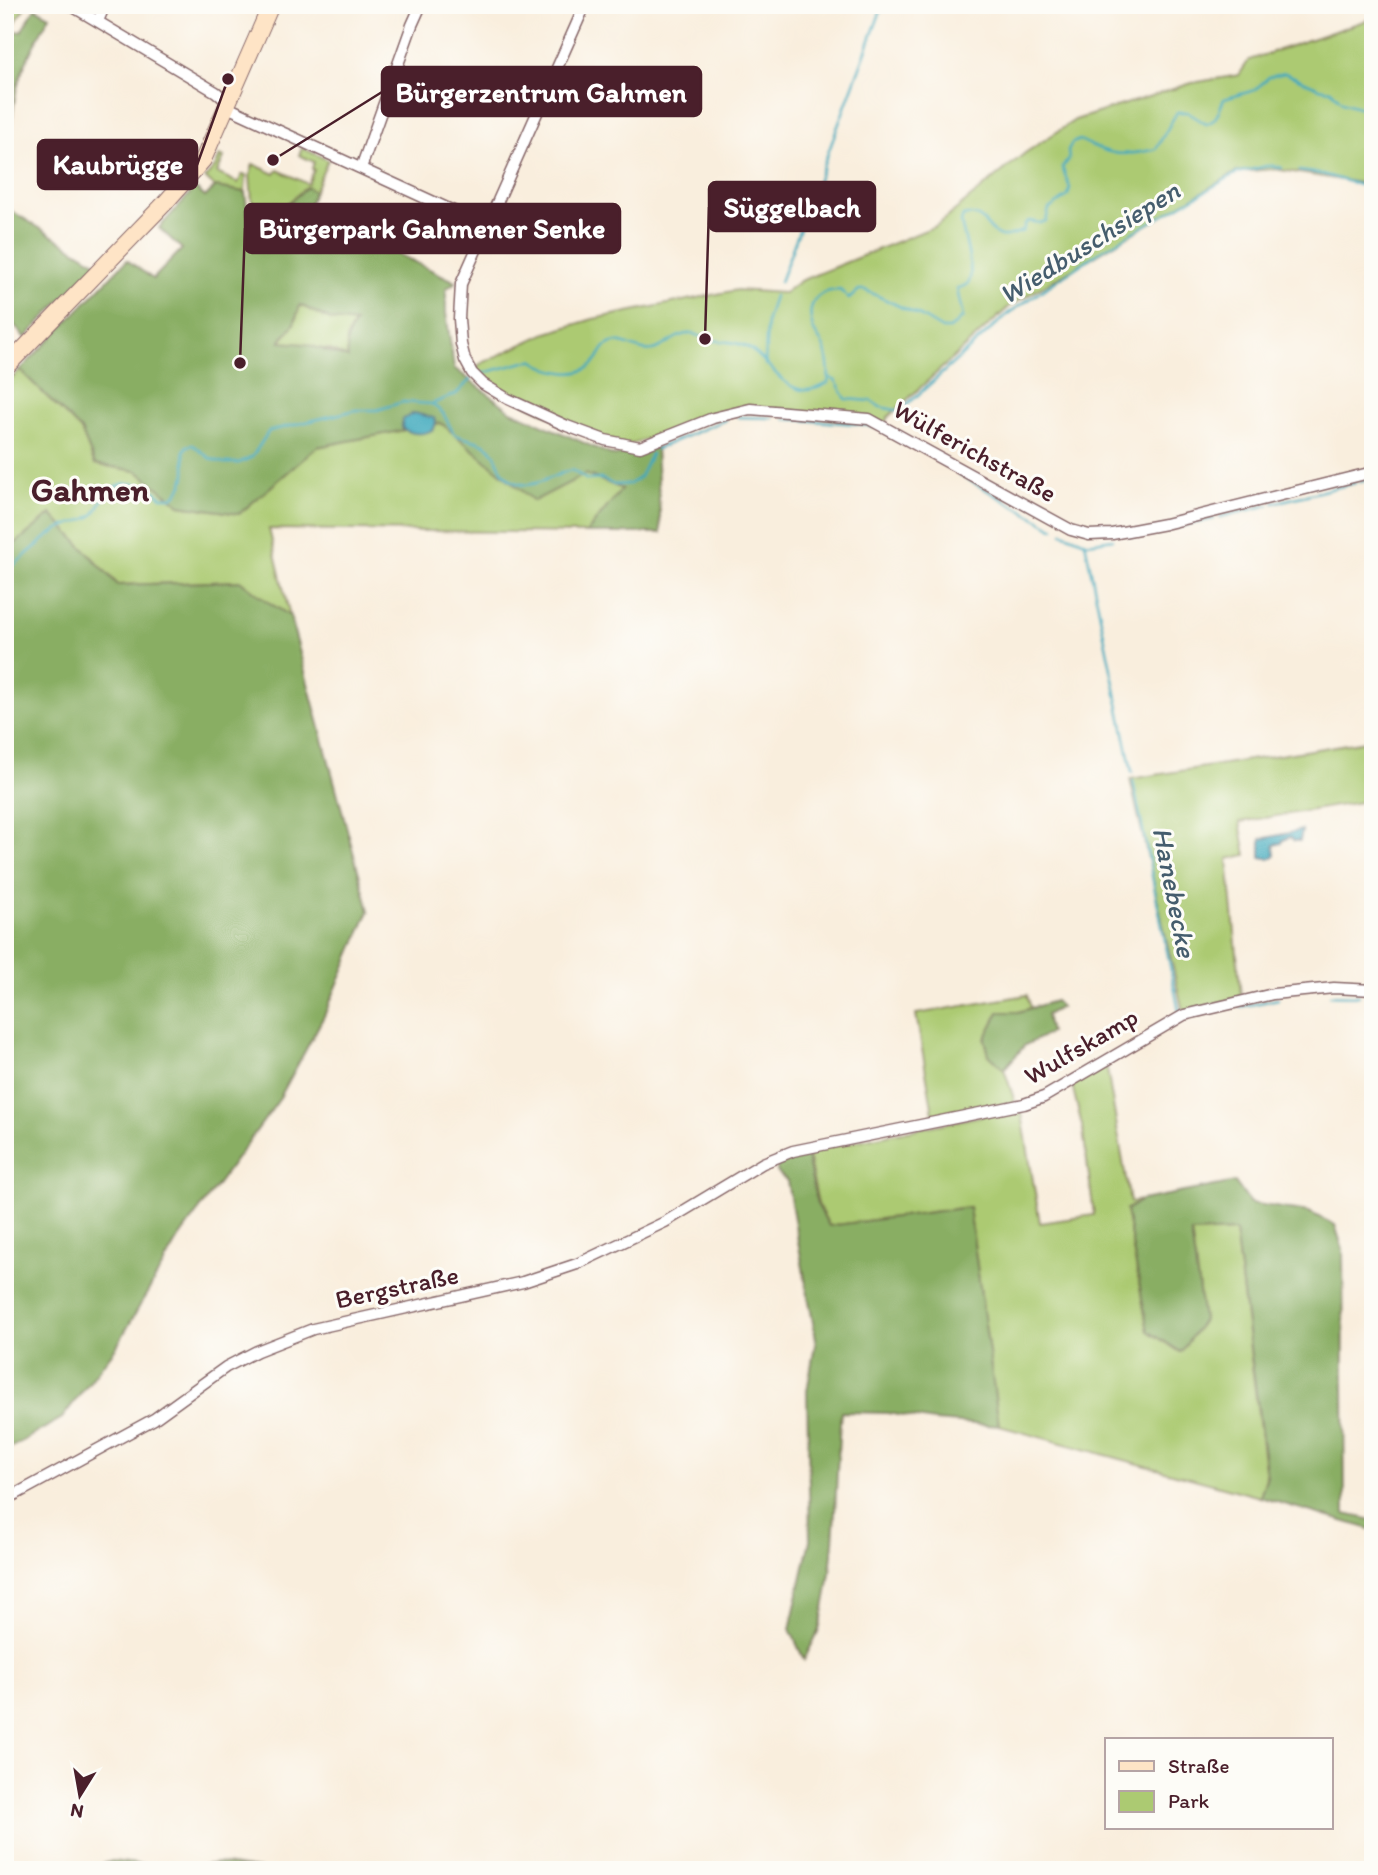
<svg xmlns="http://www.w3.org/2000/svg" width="1378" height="1875" font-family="Itim,sans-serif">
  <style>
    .green { fill: #acca72; stroke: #7b744e; stroke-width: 2 }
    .forest { fill: #89ae64; stroke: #6a6648; stroke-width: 2; fill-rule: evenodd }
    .water { fill: #3ea9bd; stroke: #446474; stroke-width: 2 }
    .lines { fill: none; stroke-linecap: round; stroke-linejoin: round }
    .stream { stroke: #3ea9bd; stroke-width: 2.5 }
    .street-casing { stroke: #876769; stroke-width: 13 }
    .secondary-casing { stroke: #876769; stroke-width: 18 }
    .street { stroke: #fff; stroke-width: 10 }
    .secondary { stroke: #fee4c6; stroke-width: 16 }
    .labels { text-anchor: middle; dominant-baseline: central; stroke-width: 6; stroke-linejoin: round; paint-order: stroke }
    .street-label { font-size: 26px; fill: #4a1f2b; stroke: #fdfcf7 }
    .water-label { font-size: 28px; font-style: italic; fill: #455d6d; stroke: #fdfcf7 }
    .district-label { font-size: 33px; font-weight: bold; fill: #4a1f2b; stroke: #fdfcf7 }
    .leader { fill: none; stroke: #4a1f2b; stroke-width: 2.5 }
    .callout-dot { fill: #4a1f2b; stroke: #fdfcf7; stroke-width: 2.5 }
    .callout { fill: #4a1f2b; stroke: #4a1f2b; stroke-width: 2.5 }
    .callout-label { font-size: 28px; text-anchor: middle; font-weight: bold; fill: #fff }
  </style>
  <rect width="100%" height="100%" fill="#fdfcf7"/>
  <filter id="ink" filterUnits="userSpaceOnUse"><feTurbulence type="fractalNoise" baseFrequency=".0143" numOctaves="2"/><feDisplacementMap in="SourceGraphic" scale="14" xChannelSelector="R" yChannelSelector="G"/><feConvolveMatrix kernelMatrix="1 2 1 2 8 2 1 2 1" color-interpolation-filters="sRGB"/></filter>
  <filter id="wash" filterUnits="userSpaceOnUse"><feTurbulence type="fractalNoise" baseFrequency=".00686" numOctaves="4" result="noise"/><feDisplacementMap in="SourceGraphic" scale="28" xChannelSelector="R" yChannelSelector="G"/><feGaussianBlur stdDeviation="1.57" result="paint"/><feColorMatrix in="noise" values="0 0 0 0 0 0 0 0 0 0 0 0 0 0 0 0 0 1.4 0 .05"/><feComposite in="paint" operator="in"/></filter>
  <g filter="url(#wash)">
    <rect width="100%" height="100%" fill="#f9eedd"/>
    <g class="green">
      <polygon points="5,5 26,5 11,30 5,29"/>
      <polygon points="1373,18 1373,185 1274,169 1236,172 1010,306 888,417 884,425 750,408 625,446 568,425 485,382 475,370 480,364 544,334 593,319 737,290 784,293 800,281 936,226 1025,153 1075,120 1192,83 1239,75 1249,60"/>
      <path d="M302,148l26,12 -14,32 -8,-5c-15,14 -31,30 -53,28l-3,-39 3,-12 22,10 3,-4 30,14 6,-14 -2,-1 2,-7 -15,-7z"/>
      <polygon points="220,155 224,157 217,173 238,183 242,175 246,175 245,192 215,187 205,178 215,167"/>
      <path d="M300,305l31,15 24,2c-10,13 -9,21 -7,36l-18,-8 -50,-8c10,-10 17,-23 20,-37z"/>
      <polygon points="20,370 81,430 95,464 137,471 180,505 239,514 317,447 441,423 534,500 586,474 623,489 586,533 269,529 290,616 265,600 241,581 118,585 51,514 10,548 5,544 5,386"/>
      <polygon points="1373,740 1373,800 1240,822 1246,855 1228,859 1241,997 1183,1012 1130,779"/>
      <polygon points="1027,995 1031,1008 1018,1012 999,1012 985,1039 989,1055 1004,1069 1015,1102 934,1119 916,1014"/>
      <polygon points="1106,1064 1130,1202 1141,1200 1126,1210 1148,1331 1180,1352 1203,1320 1191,1233 1235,1231 1266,1477 1260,1497 999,1426 969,1207 829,1226 818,1204 807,1151 1021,1108 1040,1223 1094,1215 1083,1130 1072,1085"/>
    </g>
    <g class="forest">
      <path d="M35,8l15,8c-13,23 -28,49 -34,76 -4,20 -4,39 -11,59v-122l16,3z"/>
      <path d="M215,187l30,5 3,22 17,2 25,-14 17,-15 7,5 -7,18 149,72 -10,7v24l8,55 57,43 103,45 42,-9 5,86h-75l36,-44 -36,-15 -52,27 -93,-78 -124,24 -78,67 -59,-9 -43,-34 -42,-7 -14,-34 -61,-60 107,-110 26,19 29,-30 -23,-21 36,-40 10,9zM300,305l31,15 24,3c-9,12 -9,20 -7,35l-42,-14 -26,-2 14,-18z"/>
      <path d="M5,207l92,56 -72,75c-19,-20 -25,-34 -12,-60l-8,-10z"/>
      <polygon points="51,514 118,585 241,581 265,600 290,616 369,911 324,1016 278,1101 176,1242 117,1346 62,1418 5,1451 5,552"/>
      <polygon points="1055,1001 1061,1007 1046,1015 1050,1033 1025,1045 1004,1069 989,1055 985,1039 999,1012 1018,1012"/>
      <path d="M806,1152l11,52 12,22 140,-19 30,219 -65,-5 -47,-8 -46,-1c-7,71 -3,144 -21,214 -3,11 -11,23 -16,34l-14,-31 20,-89 -3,-149 9,-52 -29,-158 -10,-9v-12z"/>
      <polygon points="1235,1182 1250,1203 1309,1212 1335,1225 1343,1250 1345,1514 1373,1520 1373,1530 1260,1497 1267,1477 1235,1231 1191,1233 1203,1320 1181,1352 1148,1331 1126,1210 1142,1200"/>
      <polygon points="112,1861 178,1869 218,1863 263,1870 86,1870"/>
    </g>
    <g class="water">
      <path d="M414,413l20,5 2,4 -2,7c-10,6 -22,6 -32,-1v-8z"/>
      <polygon points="1302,830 1300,841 1294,841 1290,837 1283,840 1282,843 1274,845 1275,856 1270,859 1261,857 1261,839"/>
    </g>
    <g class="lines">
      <g class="stream">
        <polyline points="1299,171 1322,174 1373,189"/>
        <polyline points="780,282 883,5"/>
        <polyline points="765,365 767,320 774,296"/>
        <path d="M480,374l52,-14c18,12 51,22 66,-2 4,-6 6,-13 14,-15 12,-4 24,10 41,7 13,-3 25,-18 39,-16 7,1 13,5 20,6 9,2 19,1 27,4 33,9 45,66 89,39 2,-12 0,-22 -3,-33 -2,-7 -8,-12 -11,-19 -9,-24 0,-41 26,-41l9,9 10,-9h6l57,27 20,12h8l13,-12 -6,-28c3,-2 7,-2 10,-5 10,-6 -4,-51 -6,-62l2,-6c23,-6 23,17 38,20 6,2 15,-3 22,-5l2,-7 4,-3 11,2 6,-2 3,-12 19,-13 2,-8 -8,-21 7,-7 -1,-10 4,-7 8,-3c32,16 41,17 76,9l21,-37h10l19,12c11,-2 14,-16 18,-25l31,-9 14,-13 16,-4 34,15 12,2 11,12 16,5 15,1"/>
        <polyline points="829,377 836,381 846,399 871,401 880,407 900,411 1009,313 1099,252 1237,173 1271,165 1282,168"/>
        <path d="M433,405l10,8 11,21c11,6 25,5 35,13 9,8 9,21 17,29 21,21 45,-2 66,-6l15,10 15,-1 12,6 16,-1 10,-7 11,-23"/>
        <polyline points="738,417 773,418"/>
        <polyline points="785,419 859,424 874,427"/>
        <polyline points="656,449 725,420"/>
        <polyline points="960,475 1055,529"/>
        <polyline points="1360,482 1373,478"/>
        <polyline points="1274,503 1355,483"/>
        <polyline points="1220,517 1269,505"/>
        <polyline points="1178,527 1214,519"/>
        <polyline points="1063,533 1088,543 1113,539"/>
        <polyline points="1130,536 1171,529"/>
        <polyline points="1085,542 1132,772"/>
        <path d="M5,572c18,-13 34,-30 52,-42 10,-6 21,-7 31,-12 9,-4 11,-13 16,-21 14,-22 43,-14 58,0h11c15,-15 13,-26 11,-46l3,-5 6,-1 18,14 13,4h15l13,-6 17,-26 87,-21h21l26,-8 29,2 24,-10 15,-15"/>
        <polyline points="1133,781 1179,1011"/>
        <polyline points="1330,995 1359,996"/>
        <polyline points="1240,1007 1278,999"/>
      </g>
    </g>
  </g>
  <g filter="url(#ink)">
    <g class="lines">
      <defs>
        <g id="street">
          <polyline points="70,5 216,92 229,103"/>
          <polyline points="585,5 461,284 459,319 461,344 465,360 472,373 483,384 508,399 567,426 605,440 640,447 713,418 750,409 869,419 1071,530 1089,535 1112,534 1165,524 1373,472"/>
          <polyline points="98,21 105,5"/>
          <polyline points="227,107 486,226"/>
          <polyline points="361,168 412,25 421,5"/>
          <polyline points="5,1500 154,1419 226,1367 257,1351 313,1329 523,1282 577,1264 665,1222 763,1163 793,1151 1024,1104 1044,1097 1184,1015 1273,994 1334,988 1373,990"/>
        </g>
        <polyline id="secondary" points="5,368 165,203 203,160 271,5"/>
      </defs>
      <use href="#street" class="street-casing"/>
      <use href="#secondary" class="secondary-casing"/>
      <use href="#street" class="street"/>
      <use href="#secondary" class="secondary"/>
    </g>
  </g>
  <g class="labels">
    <g class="street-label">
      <text transform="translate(975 451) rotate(29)">Wülferichstraße</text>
      <text transform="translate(1081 1046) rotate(-30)">Wulfskamp</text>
      <text transform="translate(397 1287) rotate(-12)">Bergstraße</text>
    </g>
    <g class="water-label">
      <text transform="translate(1089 242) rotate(-32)">Wiedbuschsiepen</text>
      <text transform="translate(1175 892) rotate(79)">Hanebecke</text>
    </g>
    <g class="district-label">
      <text x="90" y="489">Gahmen</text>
    </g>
  </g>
  <path class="leader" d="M273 160L382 92M228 79L197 165M705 339L709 207M240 363L245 228"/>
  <g class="callout-dot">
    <circle cx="273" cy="160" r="7"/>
    <circle cx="228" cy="79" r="7"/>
    <circle cx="705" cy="339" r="7"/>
    <circle cx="240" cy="363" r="7"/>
  </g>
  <g class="callout">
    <rect x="382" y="67" width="319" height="49" rx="7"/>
    <rect x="38" y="140" width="159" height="49" rx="7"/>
    <rect x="709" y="182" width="166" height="49" rx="7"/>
    <rect x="245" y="204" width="375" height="49" rx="7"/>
  </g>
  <g class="callout-label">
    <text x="541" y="102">Bürgerzentrum Gahmen</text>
    <text x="118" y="174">Kaubrügge</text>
    <text x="792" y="217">Süggelbach</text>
    <text x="432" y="238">Bürgerpark Gahmener Senke</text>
  </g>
  <rect width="1378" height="1875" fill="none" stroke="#fdfcf7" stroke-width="28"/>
  <rect x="1105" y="1738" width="228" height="91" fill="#fdfcf7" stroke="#b5a4a5" stroke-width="2"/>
  <rect x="1119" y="1761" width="35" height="10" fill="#fee4c6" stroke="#b5a4a5" stroke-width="2"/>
  <text x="1168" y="1773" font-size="21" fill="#4a1f2b">Straße</text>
  <rect x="1119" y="1791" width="35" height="21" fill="#acca72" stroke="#b5a4a5" stroke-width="2"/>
  <text x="1168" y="1808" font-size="21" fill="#4a1f2b">Park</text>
  <g transform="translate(80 1795) rotate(191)" stroke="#fdfcf7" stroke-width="5" paint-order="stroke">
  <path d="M0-5L12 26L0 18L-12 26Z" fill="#4a1f2b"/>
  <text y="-10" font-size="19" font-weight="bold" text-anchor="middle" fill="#4a1f2b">N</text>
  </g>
</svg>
